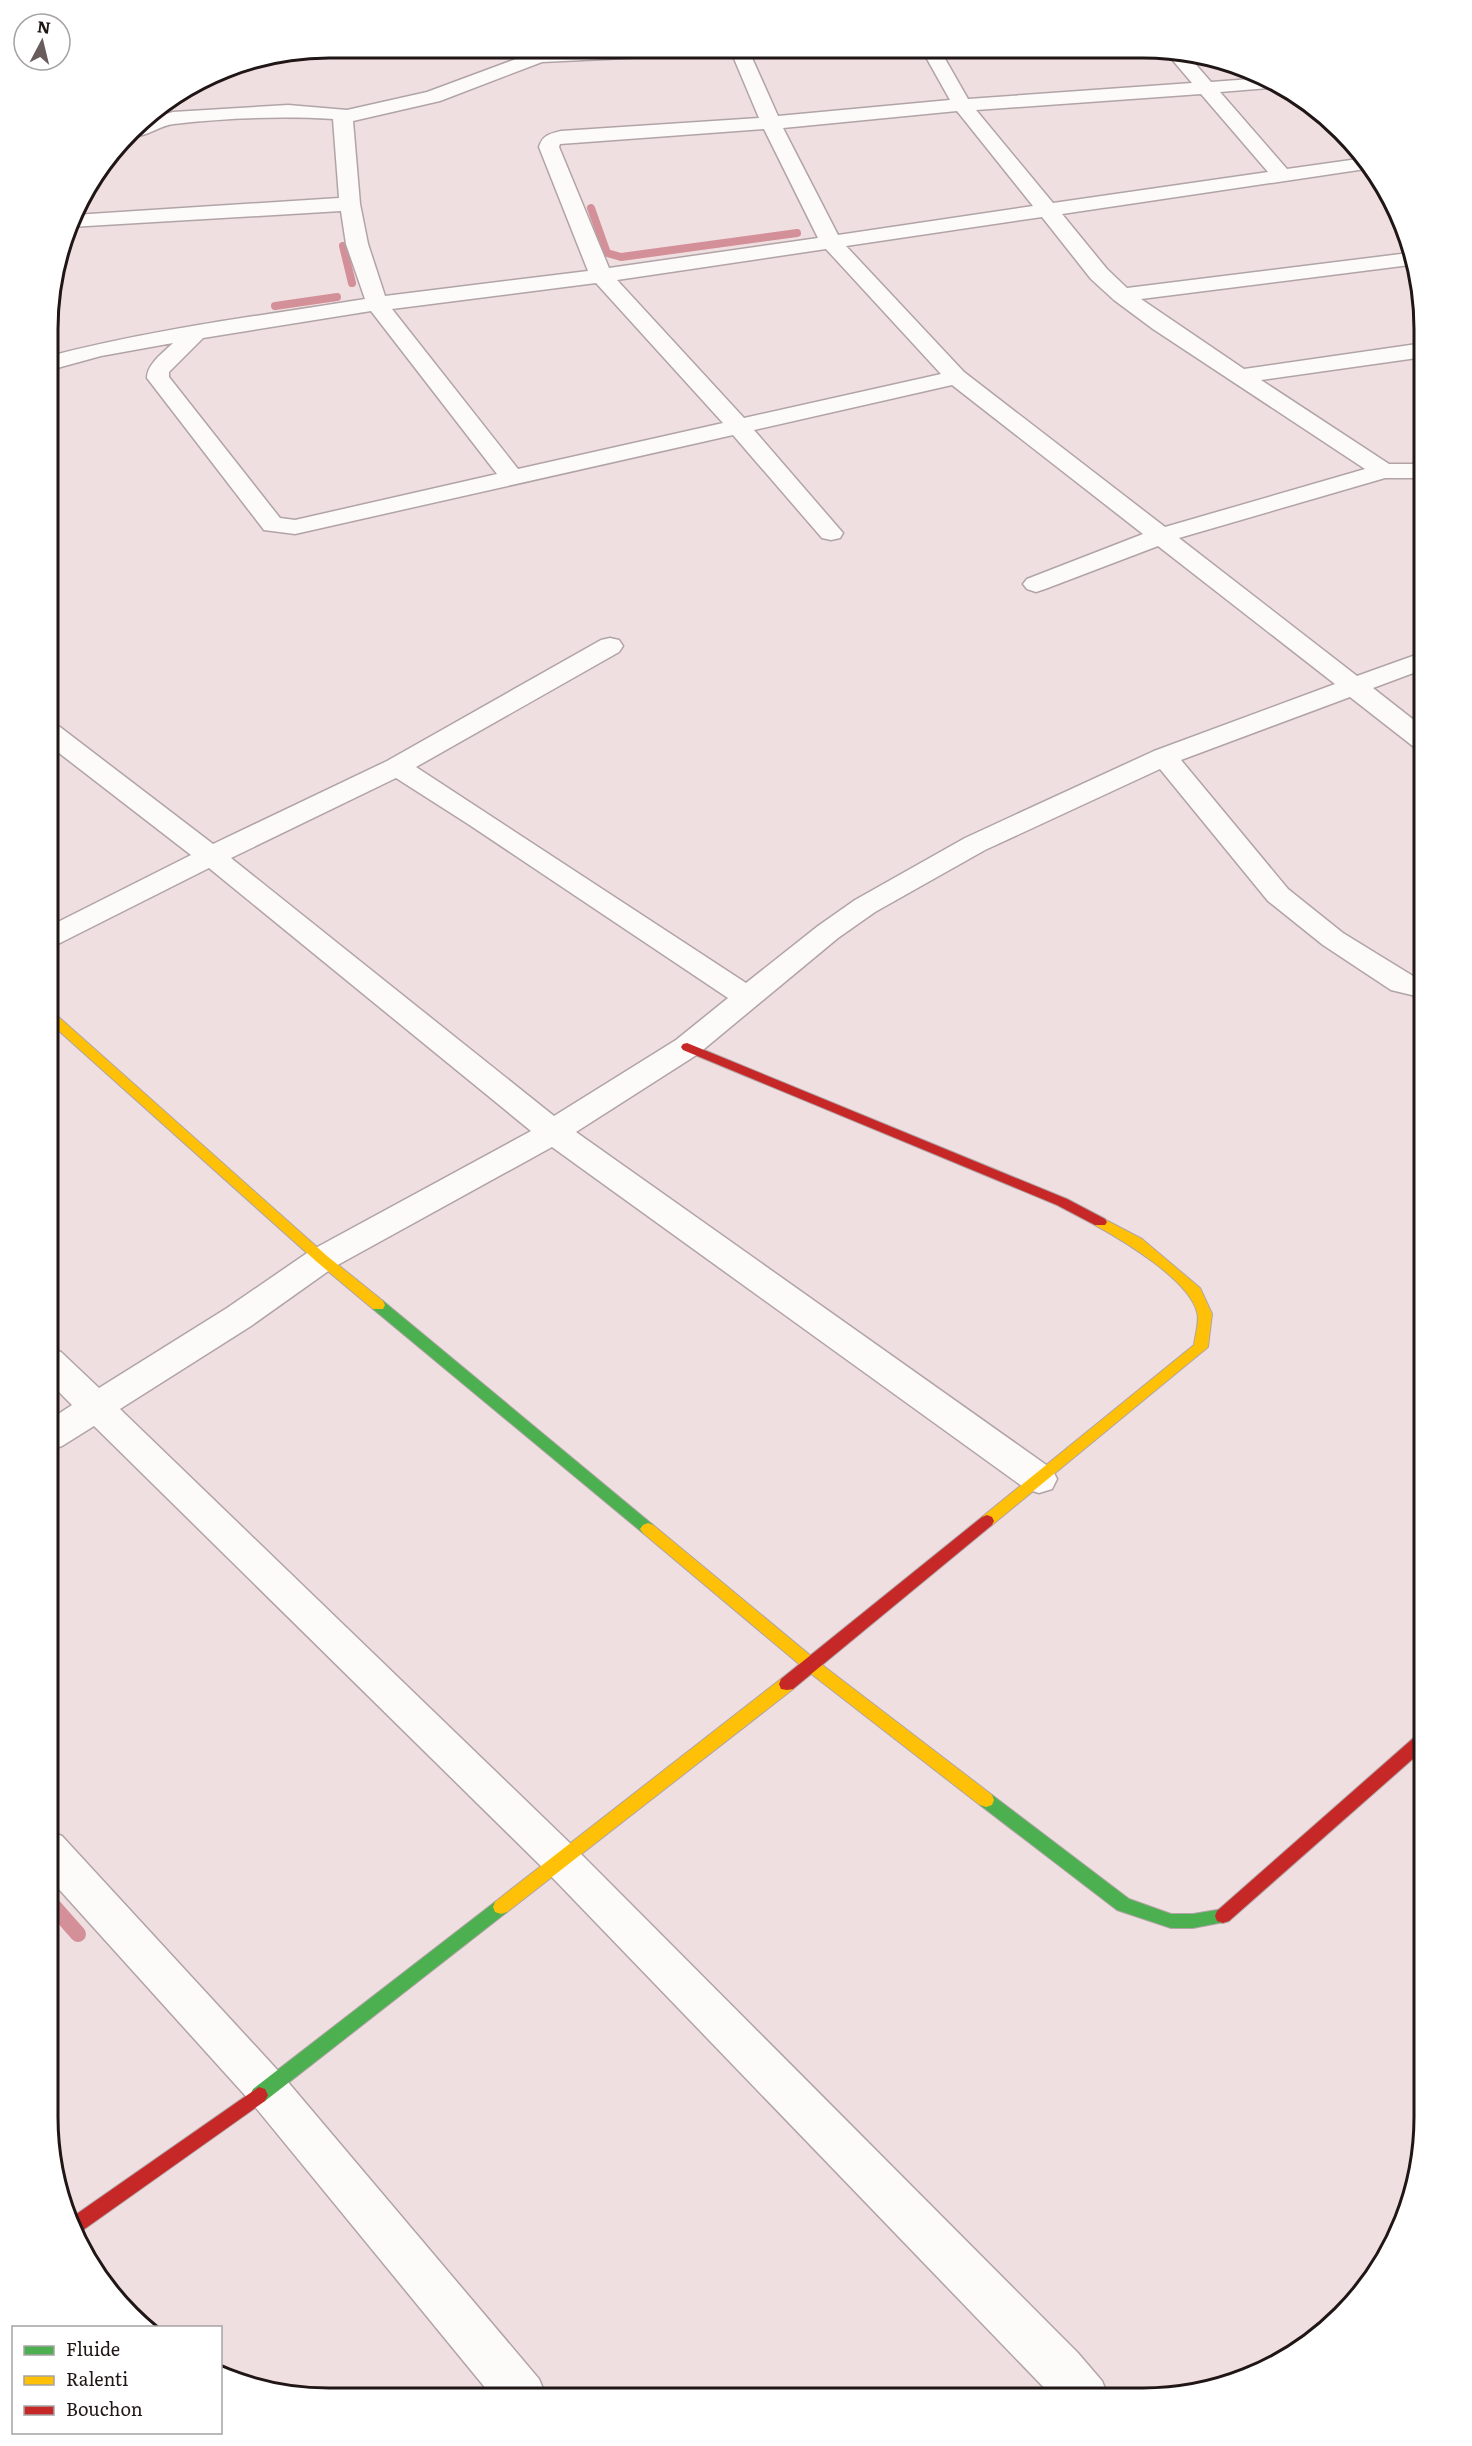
<svg xmlns="http://www.w3.org/2000/svg" width="1472" height="2446" font-family="Literata,serif">
  <style>
    .lines { fill: none; stroke-linecap: round; stroke-linejoin: round }
    .stream-far1 { stroke: #d49099; stroke-width: 8 }
    .stream { stroke: #d49099; stroke-width: 16 }
    .street-casing { stroke: #b1a4a6; stroke-width: 3 }
    .fast-casing { stroke: #b1a4a6; stroke-width: 2 }
    .slow-casing { stroke: #b1a4a6; stroke-width: 2 }
    .jam-casing { stroke: #b1a4a6; stroke-width: 2 }
    .street { fill: #fdfafa; fill-rule: evenodd }
    .fast { fill: #4caf50; fill-rule: evenodd }
    .slow { fill: #ffc107; fill-rule: evenodd }
    .jam { fill: #c62828; fill-rule: evenodd }
    .rim { fill: none; stroke: #201616; stroke-width: 3 }
  </style>
  <rect width="100%" height="100%" fill="#f0dfe1"/>
  <g class="lines">
    <g class="stream-far1">
      <polyline points="591,208 607,253 621,257 797,233"/>
      <polyline points="343,246 352,283"/>
      <polyline points="275,306 337,297"/>
    </g>
    <polyline class="stream" points="48,1900 78,1934"/>
    <defs>
      <g id="street">
        <path d="M588,49h109l-2,4 -7,2 -146,7 -102,39 -87,20 7,83 8,40 17,52 203,-25 -49,-124c4,-12 10,-13 22,-16l198,-13 -29,-69h18l30,67 172,-16 -28,-50h18l28,49 224,-16 -28,-33 21,2 26,30 54,-4 15,9 -60,5 67,77 78,-11 7,10 -310,46 45,55 20,19 282,-35 1,12 -269,34 103,70 180,-26v14l-163,23 128,84h35v14h-39l-206,60 178,138 67,-24v17l-51,19 51,40v21l-10,-2 -64,-50 -169,63 107,129 55,44 70,43 11,3v19l-33,-8 -68,-45 -55,-44 -108,-132 -175,81 -110,62 -37,26 -140,116 -122,78 476,337 5,10 -5,10 -13,4 -13,-4 -474,-342 -218,120 -83,59 -131,83 455,439 503,505 24,28 7,17h-55l-507,-526 -453,-446 -32,20 -13,4v-30l23,-15 -23,-23v-34l12,4 38,36 128,-80 83,-57 221,-120 -322,-263 -149,75 -10,3v-20l141,-71 -141,-109v-21l10,2 153,117 174,-83 214,-121 9,-2 9,2 4,6 -4,6 -203,115 330,216 72,-57 37,-26 110,-62 189,-87 181,-67 -177,-138 -113,43 -9,3 -9,-3 -4,-5 4,-5 116,-45 -191,-149 -198,45 89,103 -3,5 -9,2 -9,-2 -89,-103 -438,99 -31,-4 -117,-152c0,-14 16,-25 26,-35l-72,13 -51,14v-14c103,-27 209,-40 315,-57l-19,-55 -5,-33 -271,16 4,-12 265,-17 -6,-79c-52,-3 -106,-1 -159,5 -14,1 -30,15 -44,12l12,-15 31,-9 115,-7 59,5 80,-18 105,-39zM1201,94l67,78 -215,31 -77,-93zM957,111l76,95 -195,29 -55,-107zM764,129l54,109 -209,30 -50,-121 1,-3zM1042,217l49,62 23,21 39,29 212,140 -200,58 -201,-155 -118,-126zM826,249l115,125 -197,44 -127,-138zM596,283l127,140 -205,46 -126,-160zM371,311l126,163 -202,46 -15,-2 -111,-141v-5l34,-34zM396,778l72,46 260,174 -52,42 -122,76 -323,-258z"/>
        <polygon points="48,1831 62,1836 282,2075 539,2379 546,2396 492,2396 252,2103 48,1877"/>
      </g>
      <g id="fast">
        <polygon points="378,1300 383,1301 653,1525 656,1529 653,1533 648,1535 643,1533 373,1309 371,1305"/>
        <polygon points="986,1793 992,1795 1129,1899 1171,1914 1193,1914 1223,1909 1229,1911 1231,1916 1229,1921 1193,1928 1171,1928 1117,1910 980,1805 978,1800 980,1795"/>
        <polygon points="501,1900 507,1902 509,1907 507,1912 265,2101 259,2103 253,2101 250,2095 253,2089 495,1902"/>
      </g>
      <g id="slow">
        <polygon points="49,1011 53,1012 327,1256 383,1301 385,1305 383,1309 373,1309 317,1262 49,1022"/>
        <path d="M1100,1217l42,22 58,49 12,26 -4,33 -216,178 -5,2 -5,-2 -2,-4 2,-4 212,-172c1,-10 6,-24 3,-33 -8,-32 -73,-71 -102,-87l-2,-3 2,-3z"/>
        <polygon points="648,1523 653,1525 817,1661 992,1795 994,1800 992,1805 986,1807 980,1805 805,1669 643,1533 640,1529 643,1525"/>
        <polygon points="787,1678 793,1679 795,1684 793,1689 507,1912 501,1914 495,1912 493,1907 495,1902 781,1679"/>
      </g>
      <g id="jam">
        <polygon points="687,1043 1067,1199 1105,1219 1107,1222 1105,1225 1095,1225 1057,1205 683,1050 681,1047 683,1044"/>
        <polygon points="987,1515 992,1517 994,1521 992,1525 793,1689 787,1690 781,1689 779,1684 781,1679 982,1517"/>
        <polygon points="1424,1733 1424,1749 1229,1921 1223,1923 1217,1921 1215,1916 1217,1911 1418,1734"/>
        <polygon points="259,2087 265,2089 268,2095 265,2101 76,2235 68,2220"/>
      </g>
    </defs>
    <use href="#street" class="street-casing"/>
    <use href="#fast" class="fast-casing"/>
    <use href="#slow" class="slow-casing"/>
    <use href="#jam" class="jam-casing"/>
    <use href="#street" class="street"/>
    <use href="#fast" class="fast"/>
    <use href="#slow" class="slow"/>
    <use href="#jam" class="jam"/>
  </g>
  <path d="M0 0H1472V2446H0ZM329 58H1143A271 271 0 0 1 1414 329V2117A271 271 0 0 1 1143 2388H329A271 271 0 0 1 58 2117V329A271 271 0 0 1 329 58Z" fill="#fff" fill-rule="evenodd"/>
  <path class="rim" d="M329 58H1143A271 271 0 0 1 1414 329V2117A271 271 0 0 1 1143 2388H329A271 271 0 0 1 58 2117V329A271 271 0 0 1 329 58Z"/>
  <rect x="12" y="2326" width="210" height="108" fill="#ffffff" stroke="#a6a2a2" stroke-width="1.5"/>
  <rect x="24" y="2346" width="30" height="9" fill="#4caf50" stroke="#a6a2a2" stroke-width="1.5"/>
  <text x="66" y="2356" font-size="18" fill="#201616">Fluide</text>
  <rect x="24" y="2376" width="30" height="9" fill="#ffc107" stroke="#a6a2a2" stroke-width="1.5"/>
  <text x="66" y="2386" font-size="18" fill="#201616">Ralenti</text>
  <rect x="24" y="2406" width="30" height="9" fill="#c62828" stroke="#a6a2a2" stroke-width="1.5"/>
  <text x="66" y="2416" font-size="18" fill="#201616">Bouchon</text>
  <g transform="translate(42 42) rotate(7)"><circle r="28" fill="#ffffff" stroke="#a6a2a2" stroke-width="1.5"/>
  <path d="M0-4.5L10 22L0 15L-10 22Z" fill="#695c5d"/>
  <text y="-9" font-size="16" font-weight="bold" text-anchor="middle" fill="#201616">N</text>
  </g>
</svg>
